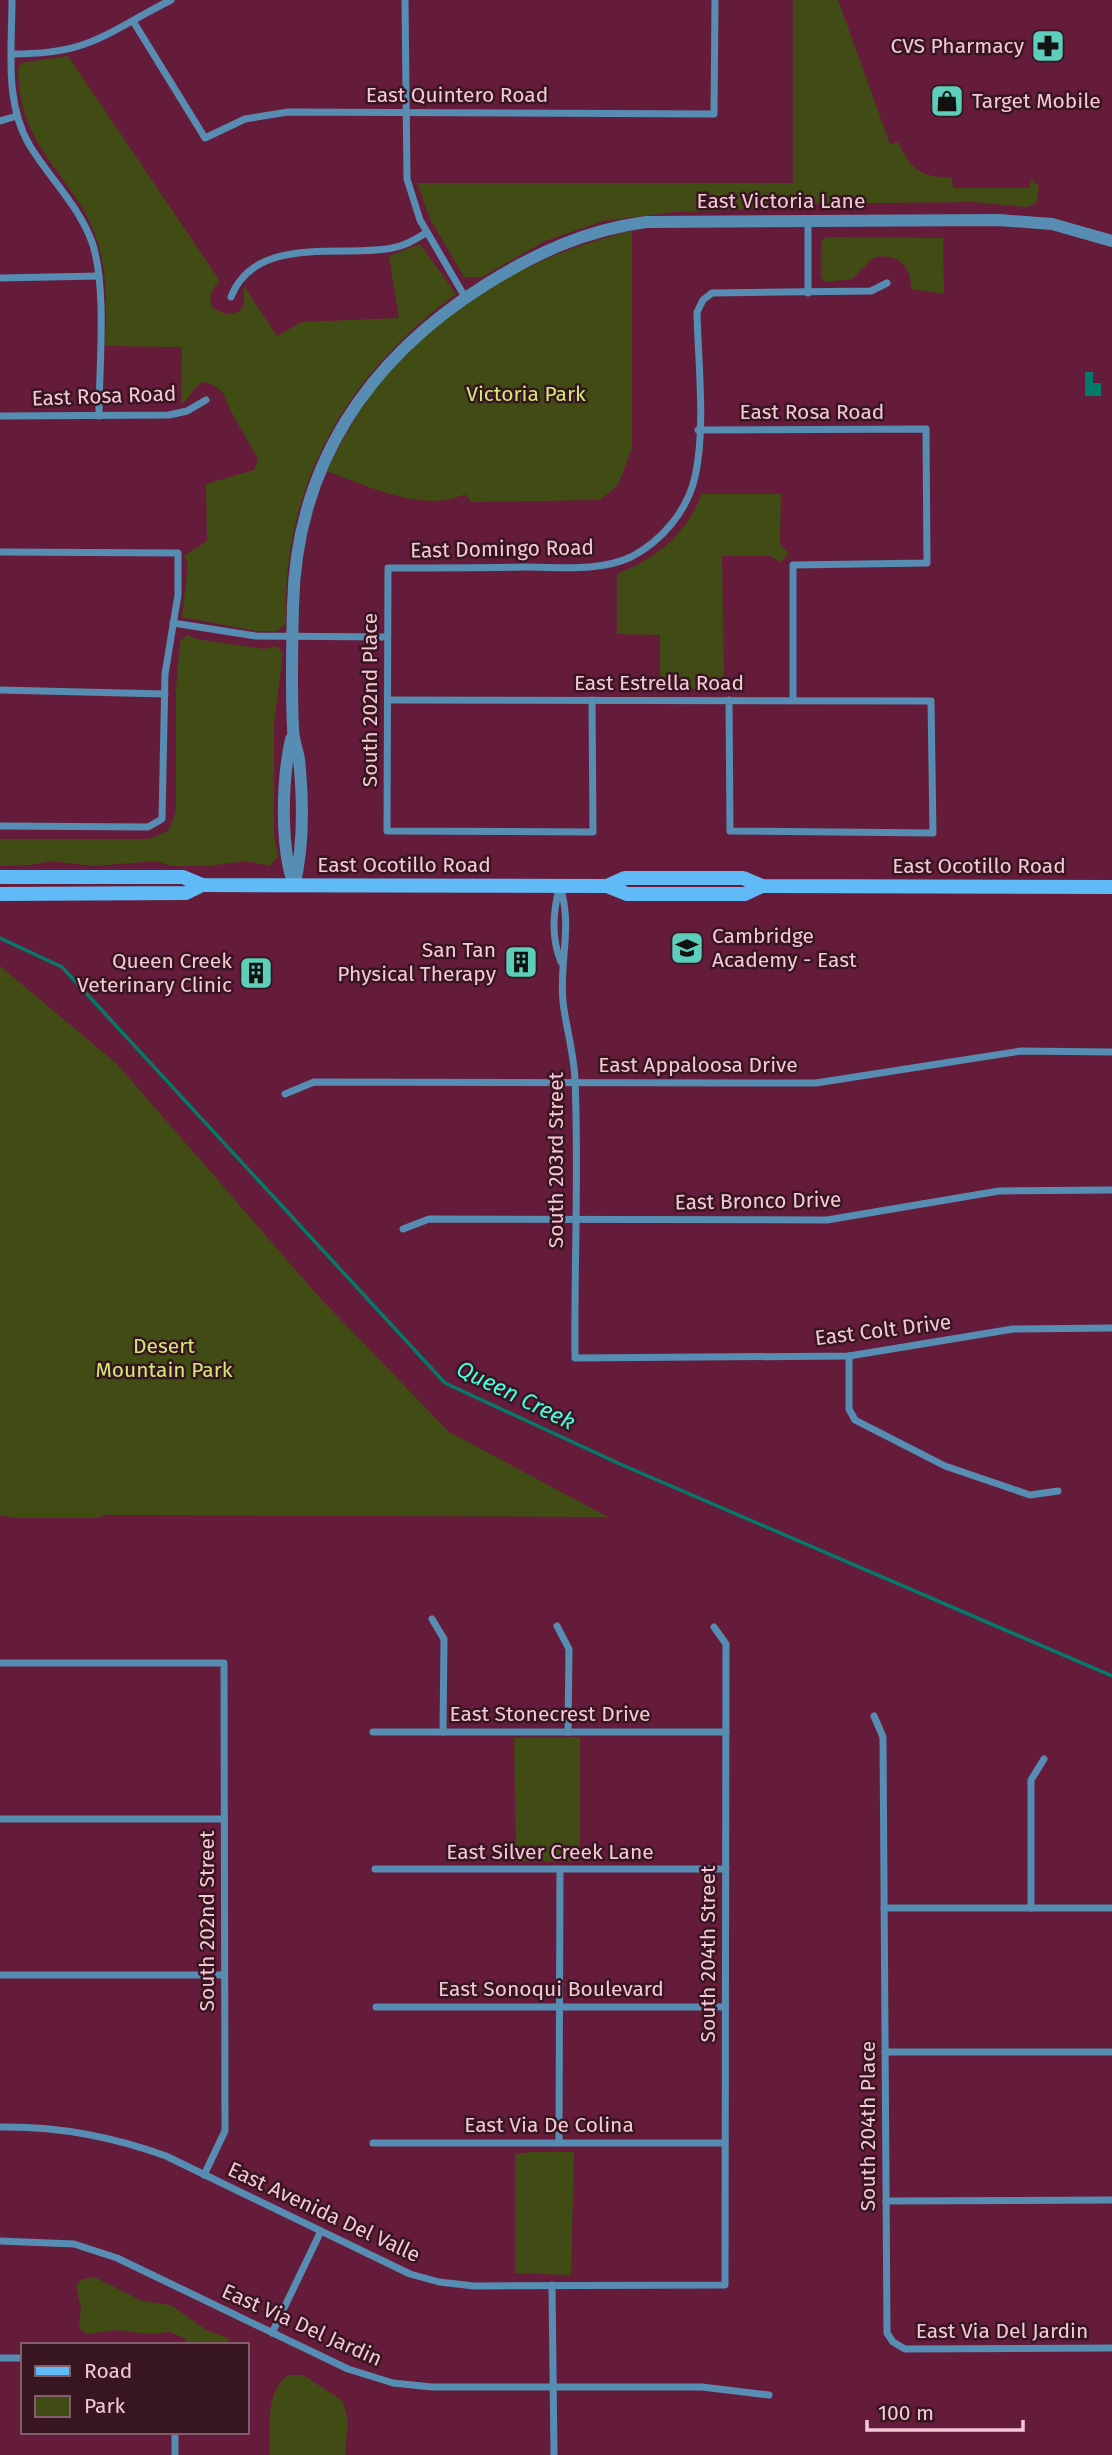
<svg xmlns="http://www.w3.org/2000/svg" width="1112" height="2455" font-family="'Fira Sans',sans-serif">
  <style>
    .green { fill: #414c15 }
    .water { fill: #037b6b }
    .lines { fill: none; stroke-linecap: round; stroke-linejoin: round }
    .stream { stroke: #037b6b; stroke-width: 3.5 }
    .minor { stroke: #578db2; stroke-width: 7 }
    .tertiary { stroke: #578db2; stroke-width: 12 }
    .secondary { stroke: #60baf5; stroke-width: 14 }
    .labels { text-anchor: middle; dominant-baseline: central; stroke-width: 5; stroke-linejoin: round; paint-order: stroke }
    .poi-label { font-size: 21px; fill: #f6c8d5; stroke: #371622; text-anchor: end }
    .street-label { font-size: 21px; fill: #f6c8d5; stroke: #371622 }
    .park-label { font-size: 21px; fill: #d0ea73; stroke: #371622 }
    .water-label { font-size: 23px; font-style: italic; fill: #48fce0; stroke: #371622 }
  </style>
  <rect width="100%" height="100%" fill="#651c3a"/>
  <g class="green">
    <path d="M793,0h45l52,144 8,-2c13,29 24,35 54,36l1,10h76l3,-9 7,8 -2,15 -10,5 -53,-5 -181,2v4l-119,4 -71,9 -58,20 -63,36h-18l-34,-58 -13,-36h376z"/>
    <path d="M68,56l152,225c-9,9 -11,14 -8,26 10,7 17,9 28,4l4,-7v-18l33,50 25,-14 97,-4 -10,-62 31,-12 36,50c-109,80 -175,191 -170,330l-9,7h-21l-74,-14 6,-53 -4,-8 23,-15 -1,-57 48,-14 4,-11c-6,-13 -34,-56 -34,-65 -26,-27 -28,-1 -43,11l1,-58 -77,-1c1,-31 3,-65 -5,-96 -15,-65 -76,-94 -81,-167 -1,-7 -2,-14 2,-20z"/>
    <path d="M632,231v217l-14,37 -18,15 -129,2 -6,-8c-42,20 -99,-9 -139,-23 24,-44 48,-90 85,-125 60,-57 140,-96 221,-115z"/>
    <path d="M826,237l117,1 1,56 -33,-5c1,-24 -15,-37 -38,-31l-21,21 -27,3 -4,-5v-35z"/>
    <path d="M702,494h79l-1,50 9,10 -9,8 -9,-6h-49l2,133h-64v-54l-43,-1v-60c40,-16 68,-39 85,-80z"/>
    <polygon points="188,635 196,639 265,649 276,646 283,653 274,724 274,835 278,857 269,866 247,861 208,866 172,866 155,861 94,866 51,861 30,865 0,866 0,839 149,839 168,831 176,812 176,690 180,641"/>
    <polygon points="0,966 117,1064 319,1297 449,1432 608,1517 105,1515 96,1518 19,1518 0,1515"/>
    <polygon points="580,1737 580,1862 516,1861 514,1738"/>
    <polygon points="533,2152 574,2152 571,2275 515,2273 515,2154"/>
    <polygon points="94,2277 142,2301 171,2305 206,2330 230,2339 225,2345 189,2345 184,2338 170,2332 150,2334 117,2330 87,2334 79,2328 81,2308 76,2286 81,2280"/>
    <path d="M289,2375h14l40,26 5,20 -3,34h-75c-1,-24 -4,-68 19,-80z"/>
  </g>
  <polygon class="water" points="1085,372 1093,372 1093,383 1101,383 1101,396 1085,396"/>
  <g class="lines">
    <polyline class="stream" points="0,938 62,967 445,1383 620,1464 1112,1676"/>
    <g class="minor">
      <path d="M12,0c0,48 -8,103 18,146 21,34 50,61 63,99 14,47 6,121 6,171"/>
      <polyline points="405,0 407,179 420,220 465,297"/>
      <polyline points="133,21 205,138 245,119 288,112 714,114 715,0"/>
      <path d="M12,54c80,0 93,-21 159,-54"/>
      <polyline points="0,121 17,116"/>
      <polyline points="0,278 99,276"/>
      <polyline points="808,293 808,220"/>
      <path d="M231,297c24,-63 112,-39 161,-49 13,-2 24,-9 34,-15"/>
      <polyline points="0,416 169,415 187,411 206,400"/>
      <polyline points="698,430 926,429 927,563 793,565 793,700"/>
      <polyline points="0,552 178,553 178,595 165,674 162,819 148,827 0,826"/>
      <polyline points="173,623 256,636 387,637"/>
      <polyline points="0,690 165,694"/>
      <polyline points="388,700 931,701 933,833 730,831 729,700"/>
      <path d="M592,700l1,132 -206,-1 1,-263c46,0 92,0 138,-1 33,0 73,5 105,-10 31,-16 56,-46 64,-80 11,-50 3,-114 2,-165l6,-12 9,-7 159,-2 16,-8"/>
      <path d="M560,886c13,42 -1,74 3,116 3,26 11,51 12,78 4,92 -1,186 0,278l274,-2 164,-27 99,-1"/>
      <path d="M559,888c-6,26 -8,49 2,74"/>
      <polyline points="285,1094 314,1082 816,1083 1021,1051 1112,1052"/>
      <polyline points="403,1229 429,1219 827,1220 999,1191 1112,1190"/>
      <polyline points="849,1356 849,1409 855,1420 945,1466 1030,1495 1058,1491"/>
      <polyline points="432,1619 444,1639 443,1732"/>
      <polyline points="557,1626 569,1649 568,1732"/>
      <polyline points="0,1663 224,1663 225,2131 204,2175"/>
      <polyline points="874,1716 883,1737 887,2333 893,2342 905,2349 1112,2348"/>
      <polyline points="373,1732 726,1732"/>
      <polyline points="0,1819 224,1819"/>
      <polyline points="375,1869 726,1869"/>
      <polyline points="884,1908 1112,1908"/>
      <polyline points="1031,1908 1031,1780 1044,1759"/>
      <polyline points="0,1975 224,1975"/>
      <polyline points="376,2007 725,2007"/>
      <polyline points="885,2052 1112,2052"/>
      <path d="M0,2127c58,-1 111,9 166,29l244,118 29,8 35,4 251,-1 1,-641 -12,-17"/>
      <polyline points="373,2143 725,2143"/>
      <polyline points="559,2143 560,1869"/>
      <polyline points="886,2201 1112,2200"/>
      <polyline points="0,2241 74,2244 117,2258 348,2369 393,2383 432,2387 702,2387 769,2395"/>
      <polyline points="552,2285 554,2455"/>
      <polyline points="272,2333 321,2231"/>
      <polyline points="0,2358 23,2358"/>
      <polyline points="175,2432 175,2455"/>
    </g>
    <g class="tertiary">
      <path d="M291,739c-9,41 -11,107 3,147"/>
      <path d="M294,886c10,-39 9,-87 5,-127 -2,-10 -6,-20 -6,-31 -2,-40 -1,-81 0,-122 3,-141 75,-247 192,-321 51,-32 101,-55 161,-63l353,-2 53,4 60,17"/>
    </g>
    <g class="secondary">
      <polyline points="0,877 183,877 202,885 607,886 627,894 745,894 762,886"/>
      <polyline points="607,886 625,878 743,878 762,886 1112,887"/>
      <polyline points="0,894 186,893 202,885"/>
    </g>
  </g>
  <defs>
    <symbol id="pharmacy-square" viewBox="-11 -11 22 22"><rect x="-9" y="-9" width="18" height="18" rx="4" fill="#5dceb9" stroke="#371622"/><path d="M-2-6h4v4h4v4h-4v4h-4v-4h-4v-4h4Z" fill="#111"/></symbol>
    <symbol id="shop-square" viewBox="-11 -11 22 22"><rect x="-9" y="-9" width="18" height="18" rx="4" fill="#5dceb9" stroke="#371622"/><path d="M-5-2.5h2.3a2.7 3.5 0 0 1 5.4 0H5L5.5 6h-11ZM-1.5-2.5h3a1.5 2.3 0 0 0-3 0Z" fill="#111"/></symbol>
    <symbol id="school-square" viewBox="-11 -11 22 22"><rect x="-9" y="-9" width="18" height="18" rx="4" fill="#5dceb9" stroke="#371622"/><path d="M0-5L7-2L0 1L-7-2ZM-4 1L0 2.5L4 1V4Q0 6-4 4Z" fill="#111"/></symbol>
    <symbol id="building-square" viewBox="-11 -11 22 22"><rect x="-9" y="-9" width="18" height="18" rx="4" fill="#5dceb9" stroke="#371622"/><path d="M-4-6H4V6H1V3H-1V6H-4ZM-2.5-4.3h1.7v1.8h-1.7ZM.8-4.3h1.7v1.8H.8ZM-2.5-1h1.7V.8h-1.7ZM.8-1h1.7V.8H.8Z" fill="#111"/></symbol>
  </defs>
  <g fill-rule="evenodd">
    <use href="#pharmacy-square" x="1029" y="27" width="38" height="38"/>
    <use href="#shop-square" x="928" y="82" width="38" height="38"/>
    <use href="#school-square" x="668" y="929" width="38" height="38"/>
    <use href="#building-square" x="502" y="943" width="38" height="38"/>
    <use href="#building-square" x="237" y="954" width="38" height="38"/>
  </g>
  <g class="labels">
    <g class="poi-label">
      <text x="1024" y="46">CVS Pharmacy</text>
      <text x="972" y="101" text-anchor="start">Target Mobile</text>
      <text x="712" y="936" text-anchor="start">Cambridge<tspan x="712" dy="24">Academy - East</tspan></text>
      <text x="496" y="950">San Tan<tspan x="496" dy="24">Physical Therapy</tspan></text>
      <text x="232" y="961">Queen Creek<tspan x="232" dy="24">Veterinary Clinic</tspan></text>
    </g>
    <g class="street-label">
      <text x="457" y="95">East Quintero Road</text>
      <text x="781" y="201">East Victoria Lane</text>
      <text transform="translate(104 396) rotate(-2)">East Rosa Road</text>
      <text x="812" y="412">East Rosa Road</text>
      <text transform="translate(502 549) rotate(-1)">East Domingo Road</text>
      <text x="659" y="683">East Estrella Road</text>
      <text transform="translate(370 700) rotate(-90)">South 202nd Place</text>
      <text x="404" y="865">East Ocotillo Road</text>
      <text x="979" y="866">East Ocotillo Road</text>
      <text x="698" y="1065">East Appaloosa Drive</text>
      <text transform="translate(556 1160) rotate(-90)">South 203rd Street</text>
      <text transform="translate(758 1201) rotate(-1)">East Bronco Drive</text>
      <text transform="translate(883 1330) rotate(-7)">East Colt Drive</text>
      <text x="550" y="1714">East Stonecrest Drive</text>
      <text x="550" y="1852">East Silver Creek Lane</text>
      <text transform="translate(207 1921) rotate(-90)">South 202nd Street</text>
      <text transform="translate(708 1954) rotate(-90)">South 204th Street</text>
      <text x="551" y="1989">East Sonoqui Boulevard</text>
      <text x="549" y="2125">East Via De Colina</text>
      <text transform="translate(868 2126) rotate(-90)">South 204th Place</text>
      <text transform="translate(324 2212) rotate(25)">East Avenida Del Valle</text>
      <text transform="translate(302 2325) rotate(24)">East Via Del Jardin</text>
      <text x="1002" y="2331">East Via Del Jardin</text>
    </g>
    <g class="park-label">
      <text x="526" y="394">Victoria Park</text>
      <text x="164" y="1346">Desert<tspan x="164" dy="24">Mountain Park</tspan></text>
    </g>
    <g class="water-label">
      <text transform="translate(516 1395) rotate(26)">Queen Creek</text>
    </g>
  </g>
  <rect x="21" y="2343" width="228" height="91" fill="#371622" stroke="#835d6a" stroke-width="2"/>
  <rect x="35" y="2366" width="35" height="10" fill="#60baf5" stroke="#835d6a" stroke-width="2"/>
  <text x="84" y="2378" font-size="21" fill="#f6c8d5">Road</text>
  <rect x="35" y="2396" width="35" height="21" fill="#414c15" stroke="#835d6a" stroke-width="2"/>
  <text x="84" y="2413" font-size="21" fill="#f6c8d5">Park</text>
  <path d="M867 2420v10h156v-10" fill="none" stroke="#f6c8d5" stroke-width="3.5"/>
  <text x="878" y="2420" font-size="21" fill="#f6c8d5" stroke="#371622" stroke-width="5" paint-order="stroke">100 m</text>
</svg>
